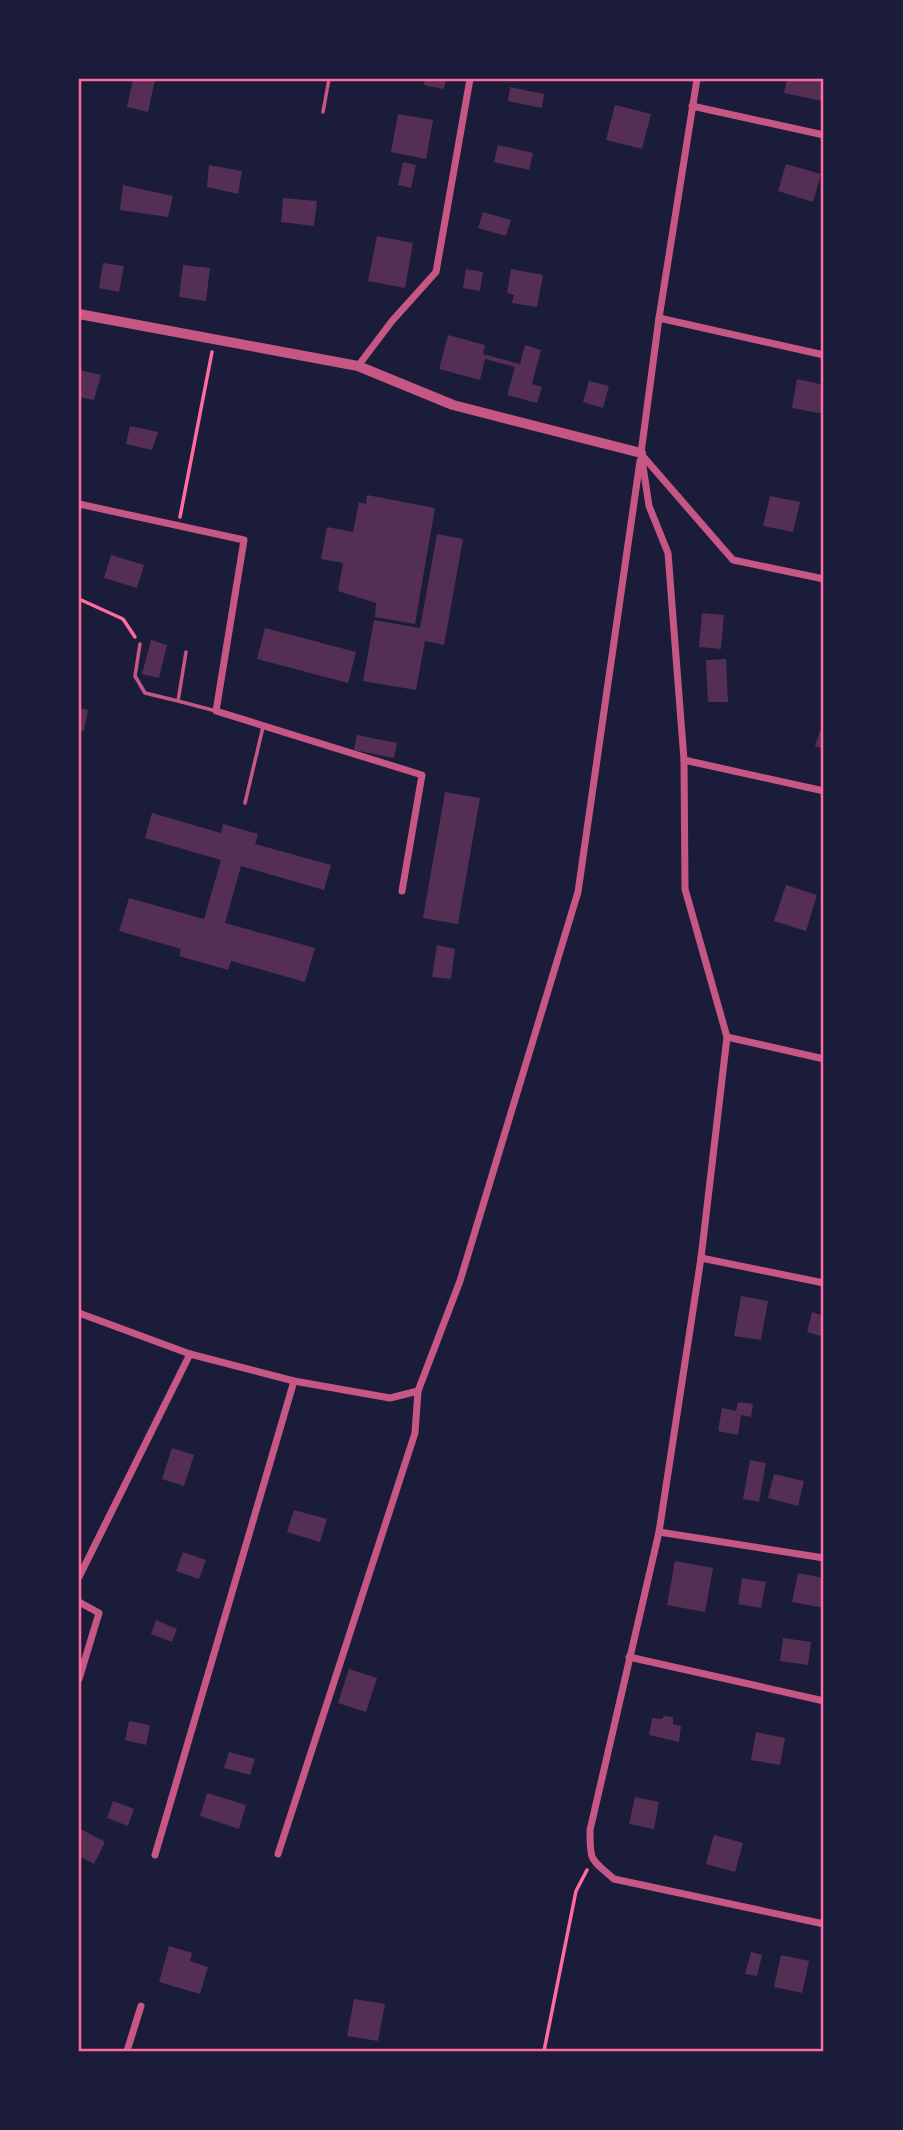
<svg xmlns="http://www.w3.org/2000/svg" width="903" height="2130" font-family="'DejaVu Sans',sans-serif">
  <style>
    .building { fill: #542f53 }
    .lines { fill: none; stroke-linecap: round; stroke-linejoin: round }
    .path { stroke: #ff6b9d; stroke-width: 3.5 }
    .service { stroke: #c65784; stroke-width: 3.5 }
    .minor { stroke: #c65784; stroke-width: 7 }
    .tertiary { stroke: #c65784; stroke-width: 10 }
    .neatline { fill: none; stroke: #ff6b9d; stroke-width: 2.5 }
  </style>
  <rect width="100%" height="100%" fill="#1b1b3a"/>
  <g class="building">
    <polygon points="133,79 155,79 148,112 127,107"/>
    <polygon points="425,79 446,79 444,89 424,85"/>
    <polygon points="787,79 824,79 822,101 784,93"/>
    <polygon points="510,87 544,94 542,108 508,101"/>
    <polygon points="615,105 651,114 642,149 606,140"/>
    <polygon points="398,114 433,120 426,159 391,152"/>
    <polygon points="498,145 533,153 529,170 494,162"/>
    <polygon points="403,162 416,165 411,188 398,185"/>
    <polygon points="786,164 821,174 813,202 778,191"/>
    <polygon points="209,165 242,171 238,194 207,187"/>
    <polygon points="123,185 173,196 168,217 120,210"/>
    <polygon points="283,198 317,201 314,226 281,222"/>
    <polygon points="483,212 511,220 506,236 478,228"/>
    <polygon points="377,236 413,243 405,288 368,281"/>
    <polygon points="103,263 124,266 119,292 99,288"/>
    <polygon points="183,265 210,268 206,301 179,297"/>
    <polygon points="466,269 483,272 480,291 463,288"/>
    <polygon points="511,269 543,275 537,307 512,303 514,295 507,293"/>
    <polygon points="448,335 485,345 483,354 520,364 525,345 541,350 532,384 542,387 537,403 507,395 515,367 485,359 480,380 439,369"/>
    <polygon points="79,370 101,375 94,400 79,397"/>
    <polygon points="797,379 824,385 824,414 792,408"/>
    <polygon points="589,381 609,386 603,408 583,402"/>
    <polygon points="130,426 158,432 152,450 126,444"/>
    <polygon points="367,495 435,508 415,624 375,617 376,603 338,591 343,563 321,559 327,527 353,532 359,502 366,504"/>
    <polygon points="770,496 800,502 793,532 763,526"/>
    <polygon points="437,534 463,539 444,645 425,641 416,690 363,681 374,620 420,628"/>
    <polygon points="111,555 144,565 137,588 104,578"/>
    <polygon points="702,613 724,615 721,649 699,647"/>
    <polygon points="265,628 356,652 348,683 257,659"/>
    <polygon points="151,640 167,645 159,678 142,674"/>
    <polygon points="726,659 728,702 708,702 706,660"/>
    <polygon points="79,708 88,710 84,731 79,730"/>
    <polygon points="824,719 824,749 815,746"/>
    <polygon points="357,735 397,743 394,758 354,750"/>
    <polygon points="445,792 480,798 458,924 423,918"/>
    <polygon points="152,813 221,833 223,824 258,834 255,844 331,865 324,890 241,866 225,923 315,948 305,982 231,961 228,970 179,956 181,949 119,931 129,898 204,919 221,860 145,838"/>
    <polygon points="786,885 817,895 806,931 774,921"/>
    <polygon points="437,945 455,949 451,979 432,977"/>
    <polygon points="741,1296 768,1301 761,1340 734,1336"/>
    <polygon points="812,1312 824,1316 824,1337 807,1332"/>
    <polygon points="738,1402 753,1404 751,1417 741,1415 738,1435 718,1431 722,1408 736,1411"/>
    <polygon points="172,1448 194,1455 184,1486 162,1479"/>
    <polygon points="750,1460 766,1463 759,1502 743,1499"/>
    <polygon points="774,1474 804,1481 798,1506 768,1498"/>
    <polygon points="294,1510 327,1519 320,1542 287,1532"/>
    <polygon points="183,1552 206,1560 199,1579 176,1571"/>
    <polygon points="675,1561 713,1568 705,1612 667,1605"/>
    <polygon points="798,1573 824,1578 824,1608 792,1602"/>
    <polygon points="742,1578 766,1582 761,1608 738,1604"/>
    <polygon points="156,1620 177,1629 172,1642 151,1634"/>
    <polygon points="783,1638 811,1642 808,1665 780,1661"/>
    <polygon points="349,1669 377,1678 366,1712 338,1703"/>
    <polygon points="664,1716 673,1717 673,1724 681,1726 679,1742 649,1735 652,1718 662,1719"/>
    <polygon points="129,1721 150,1725 146,1745 125,1740"/>
    <polygon points="756,1732 785,1738 780,1765 751,1760"/>
    <polygon points="229,1752 255,1759 250,1775 224,1768"/>
    <polygon points="207,1793 246,1805 239,1829 200,1816"/>
    <polygon points="635,1797 659,1802 654,1829 629,1824"/>
    <polygon points="113,1801 134,1809 128,1826 107,1818"/>
    <polygon points="79,1828 105,1842 94,1864 79,1856"/>
    <polygon points="714,1835 743,1843 735,1872 706,1864"/>
    <polygon points="169,1946 192,1953 190,1961 208,1967 200,1994 159,1982"/>
    <polygon points="751,1952 762,1955 757,1976 745,1974"/>
    <polygon points="781,1955 809,1961 802,1993 774,1987"/>
    <polygon points="354,1999 385,2004 378,2041 347,2036"/>
  </g>
  <g class="lines">
    <g class="path">
      <polyline points="180,517 212,352"/>
      <polyline points="79,599 123,619 135,637"/>
      <polyline points="544,2051 576,1891 587,1870"/>
    </g>
    <g class="service">
      <polyline points="323,112 329,79"/>
      <polyline points="140,644 135,676 145,693 178,701"/>
      <polyline points="186,652 178,701 216,711"/>
      <polyline points="245,803 263,727"/>
    </g>
    <g class="minor">
      <path d="M697,79l-38,239 -18,135 8,53 19,47 16,207 1,129 42,148 -26,221 -42,274 -69,298c0,32 0,28 24,49l210,45"/>
      <polyline points="692,106 824,135"/>
      <polyline points="659,318 824,355"/>
      <polyline points="358,366 392,321 436,272 470,79"/>
      <polyline points="641,454 733,560 824,579"/>
      <polyline points="79,504 244,540 216,711 422,775 402,891"/>
      <polyline points="684,760 824,791"/>
      <polyline points="727,1037 824,1059"/>
      <polyline points="701,1258 824,1283"/>
      <polyline points="79,1313 190,1354 294,1381 390,1398 418,1391 460,1281 578,892 640,461"/>
      <polyline points="659,1532 824,1558"/>
      <polyline points="79,1577 190,1354"/>
      <polyline points="79,1602 99,1613 79,1679"/>
      <polyline points="629,1657 824,1701"/>
      <polyline points="278,1854 415,1433 418,1391"/>
      <polyline points="155,1855 294,1381"/>
      <polyline points="127,2051 141,2006"/>
    </g>
    <polyline class="tertiary" points="79,314 358,366 453,405 641,453"/>
  </g>
  <rect width="903" height="2130" fill="none" stroke="#1b1b3a" stroke-width="161"/>
  <rect x="80" y="80" width="742" height="1970" class="neatline"/>
</svg>
